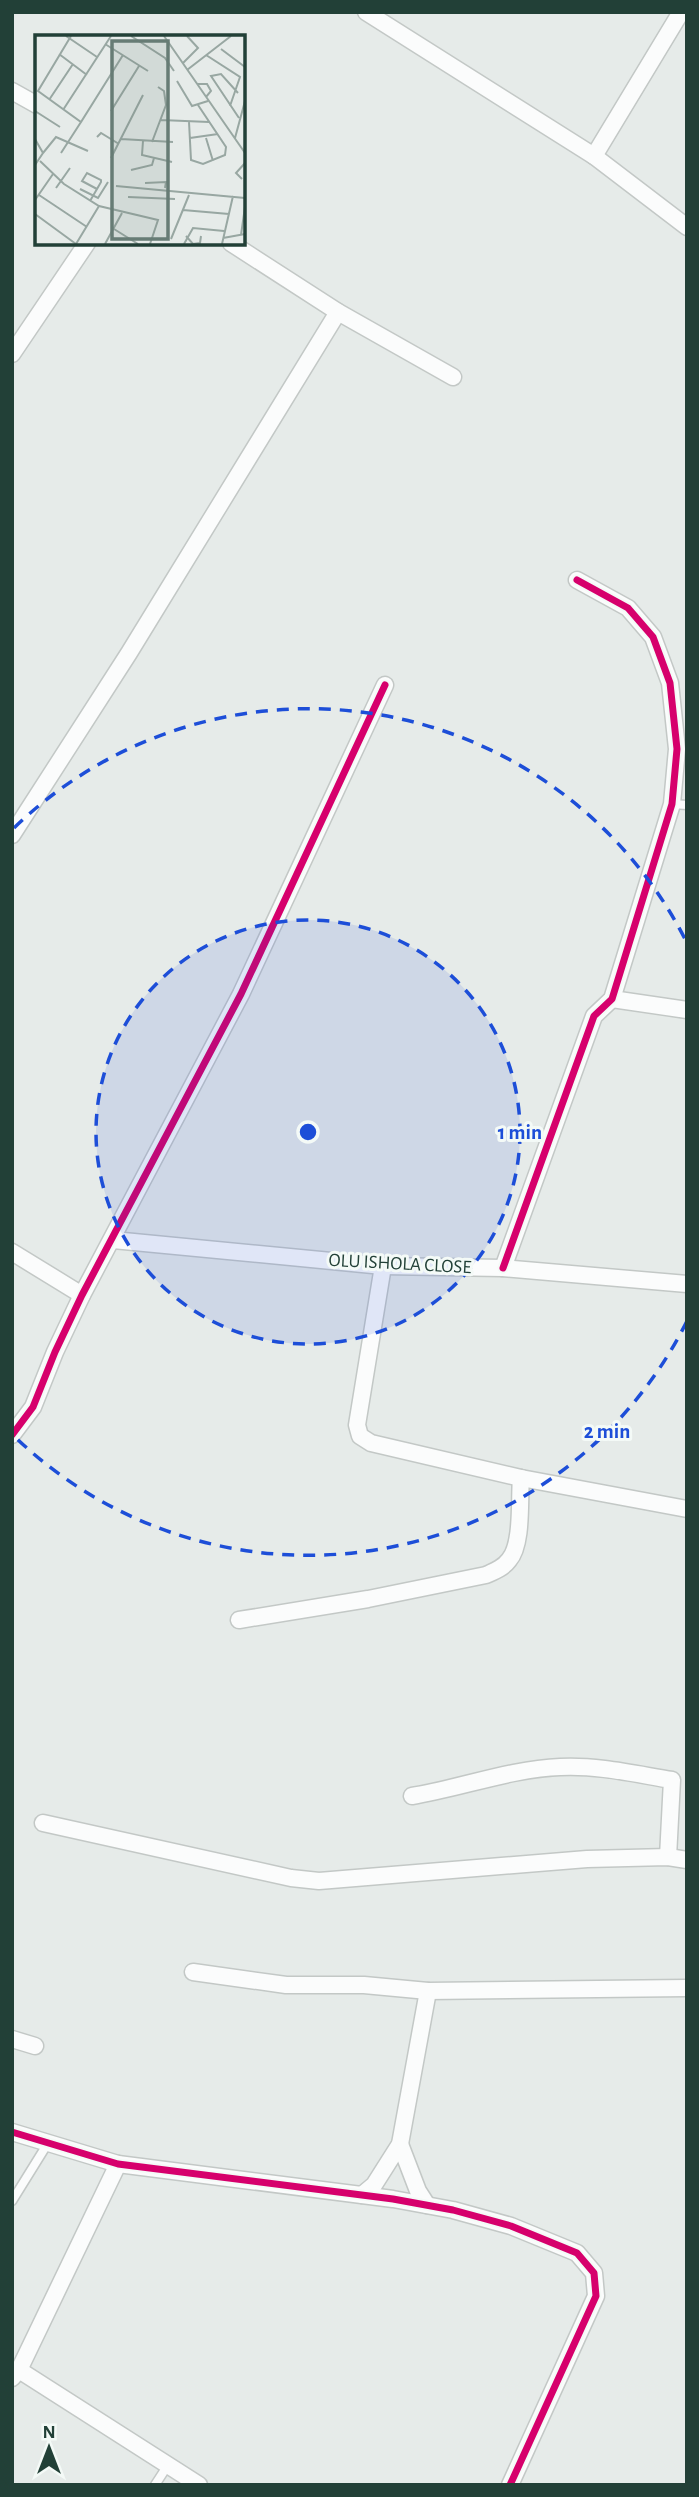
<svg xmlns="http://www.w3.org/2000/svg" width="699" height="2497" font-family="'Alegreya Sans',sans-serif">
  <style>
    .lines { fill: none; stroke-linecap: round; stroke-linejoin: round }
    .service-casing { stroke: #c3c8c6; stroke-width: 11 }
    .minor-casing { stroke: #c3c8c6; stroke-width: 19 }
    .service { stroke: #fbfcfc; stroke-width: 8 }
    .minor { stroke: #fbfcfc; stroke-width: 16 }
    .cycleway-casing { stroke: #f4faf7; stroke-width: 11 }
    .cycleway { stroke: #d6006c; stroke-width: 7 }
    .ring { fill: none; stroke: #1d4ed8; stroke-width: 3.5; stroke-dasharray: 12 9 }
    .labels { text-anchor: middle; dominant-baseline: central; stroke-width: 6; stroke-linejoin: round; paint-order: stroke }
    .street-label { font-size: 19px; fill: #224037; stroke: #f4faf7 }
    .inset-road { fill: none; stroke: #98a7a2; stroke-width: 2 }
    .view { fill: #677c75; fill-opacity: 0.15; stroke: #677c75; stroke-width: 3.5 }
    .inset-edge { fill: none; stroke: #224037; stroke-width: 3.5 }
    .centre { fill: #1d4ed8; stroke: #f4faf7; stroke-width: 3.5 }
    .ring-label { font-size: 21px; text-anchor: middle; font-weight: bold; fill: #1d4ed8; stroke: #f4faf7; stroke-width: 6; stroke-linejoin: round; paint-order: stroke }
  </style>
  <rect width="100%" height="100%" fill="#e6ebe9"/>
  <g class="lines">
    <defs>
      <g id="service">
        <polyline points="672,804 687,805"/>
        <polyline points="12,2201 48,2143"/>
        <polyline points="155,2485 168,2465"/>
      </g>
      <g id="minor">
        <polyline points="366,12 594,156 687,227"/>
        <polyline points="12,91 37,105"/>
        <polyline points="594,156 681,12"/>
        <polyline points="231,243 338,312 453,377"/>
        <polyline points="12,354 87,243"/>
        <polyline points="12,835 129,653 338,312"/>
        <polyline points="612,999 687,1010"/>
        <polyline points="113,1240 383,1266 503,1268 687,1284"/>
        <polyline points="12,1252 82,1295"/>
        <polyline points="383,1266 357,1425 360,1436 371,1443 521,1478 687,1509"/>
        <polyline points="503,1268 594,1016 612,999 672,804 677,749 670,683 653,637 628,608 577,580"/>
        <polyline points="12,1435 33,1407 55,1352 82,1295 241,994 385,685"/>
        <path d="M239,1620l129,-21 118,-24c9,-4 17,-7 23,-15 14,-16 10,-61 12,-82"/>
        <path d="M412,1796c49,-8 98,-27 148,-29 37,-2 75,7 112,13l-4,77"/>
        <polyline points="43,1823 291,1878 319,1881 587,1859 668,1857 687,1860"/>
        <polyline points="193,1972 286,1985 364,1985 428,1991 687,1988"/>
        <polyline points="12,2039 35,2046"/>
        <polyline points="12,2132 118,2164 393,2199 453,2210 511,2226 577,2253 594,2273 596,2296 510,2485"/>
        <polyline points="400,2144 418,2191 427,2205"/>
        <polyline points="362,2195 374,2185 400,2144 428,1991"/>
        <polyline points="19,2370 199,2485"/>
        <polyline points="12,2378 19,2370 118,2164"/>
      </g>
    </defs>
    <use href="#service" class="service-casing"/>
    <use href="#minor" class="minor-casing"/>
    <use href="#service" class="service"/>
    <use href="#minor" class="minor"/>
    <defs>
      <g id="cycleway">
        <polyline points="503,1268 594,1016 612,999 672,804 677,749 670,683 653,637 628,608 577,580"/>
        <polyline points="12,1435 33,1407 55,1352 82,1295 241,994 385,685"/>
        <polyline points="12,2132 118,2164 393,2199 453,2210 511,2226 577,2253 594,2273 596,2296 510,2485"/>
      </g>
    </defs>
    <use href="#cycleway" class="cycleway-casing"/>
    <use href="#cycleway" class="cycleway"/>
  </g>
  <circle cx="308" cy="1132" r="212" fill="#1d4ed8" fill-opacity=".12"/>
  <g class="ring">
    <circle cx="308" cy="1132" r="212"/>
    <path d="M687 1321A423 423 0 0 1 14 1436M14 828A423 423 0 0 1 687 943"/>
  </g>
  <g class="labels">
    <g class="street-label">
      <text transform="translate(400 1264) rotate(3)">OLU ISHOLA CLOSE</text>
    </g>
  </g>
  <g transform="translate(35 35)">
    <rect width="210" height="210" fill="#e6ebe9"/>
    <path class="inset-road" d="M31,1l31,21M36,1l-33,55 43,31 42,-67M96,1l34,22 9,13M129,1l81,117M70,9l43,27M186,14l24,18M24,19l28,21M171,20l34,22 -10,29M148,28l15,-15 -11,-12M152,35l44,-34M142,46l15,25 16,-5M162,49h10l4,7 -5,6M203,58l-17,-19 -10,2 28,42M14,65l24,-36M28,75l48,-74M0,76l25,16M76,76l28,-45M126,85l48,2M154,87l2,38 12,4 22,-9 1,-8 -28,-42M62,102l4,-4 18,11M155,103l28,-4M171,103l7,23M200,103l10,-37M0,104l8,14 -8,12M86,104l52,3M108,106l-1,14 30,7M117,107l14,-37 -2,-14 -6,-4M8,118l13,-16 32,14M26,118l20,-31M76,123l32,-63M5,126l24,23 35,22 59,14 -8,24M96,135l21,-5 2,-7M207,144l-6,-6 9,-10M110,148l21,-1 -1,6M81,151l129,12M21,153l14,-20M45,154l18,9 10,-16M4,160l48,32M93,162l47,2M0,165l18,-26M55,166l7,-12 4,-7v-2l-14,-7 -5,8 15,8M148,175l46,4M0,179l41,30M79,194l24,15M206,200l4,-28M151,201l7,8 7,-1 1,-7M188,203l22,-4M136,204l18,-44M41,209l23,-38M70,209l17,-31M149,209l9,-16 31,3M187,209l11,-48"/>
    <path class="view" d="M77,6h56v198h-56z"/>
    <rect width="210" height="210" class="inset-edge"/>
  </g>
  <circle cx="308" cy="1132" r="10" class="centre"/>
  <g class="ring-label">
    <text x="520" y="1139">1 min</text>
    <text x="607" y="1438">2 min</text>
  </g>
  <rect width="699" height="2497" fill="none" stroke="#224037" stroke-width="28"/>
  <g transform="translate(49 2448)" stroke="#f4faf7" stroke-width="5" paint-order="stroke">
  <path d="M0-5L12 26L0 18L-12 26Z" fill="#224037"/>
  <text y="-10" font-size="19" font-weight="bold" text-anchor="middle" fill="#224037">N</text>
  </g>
</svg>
